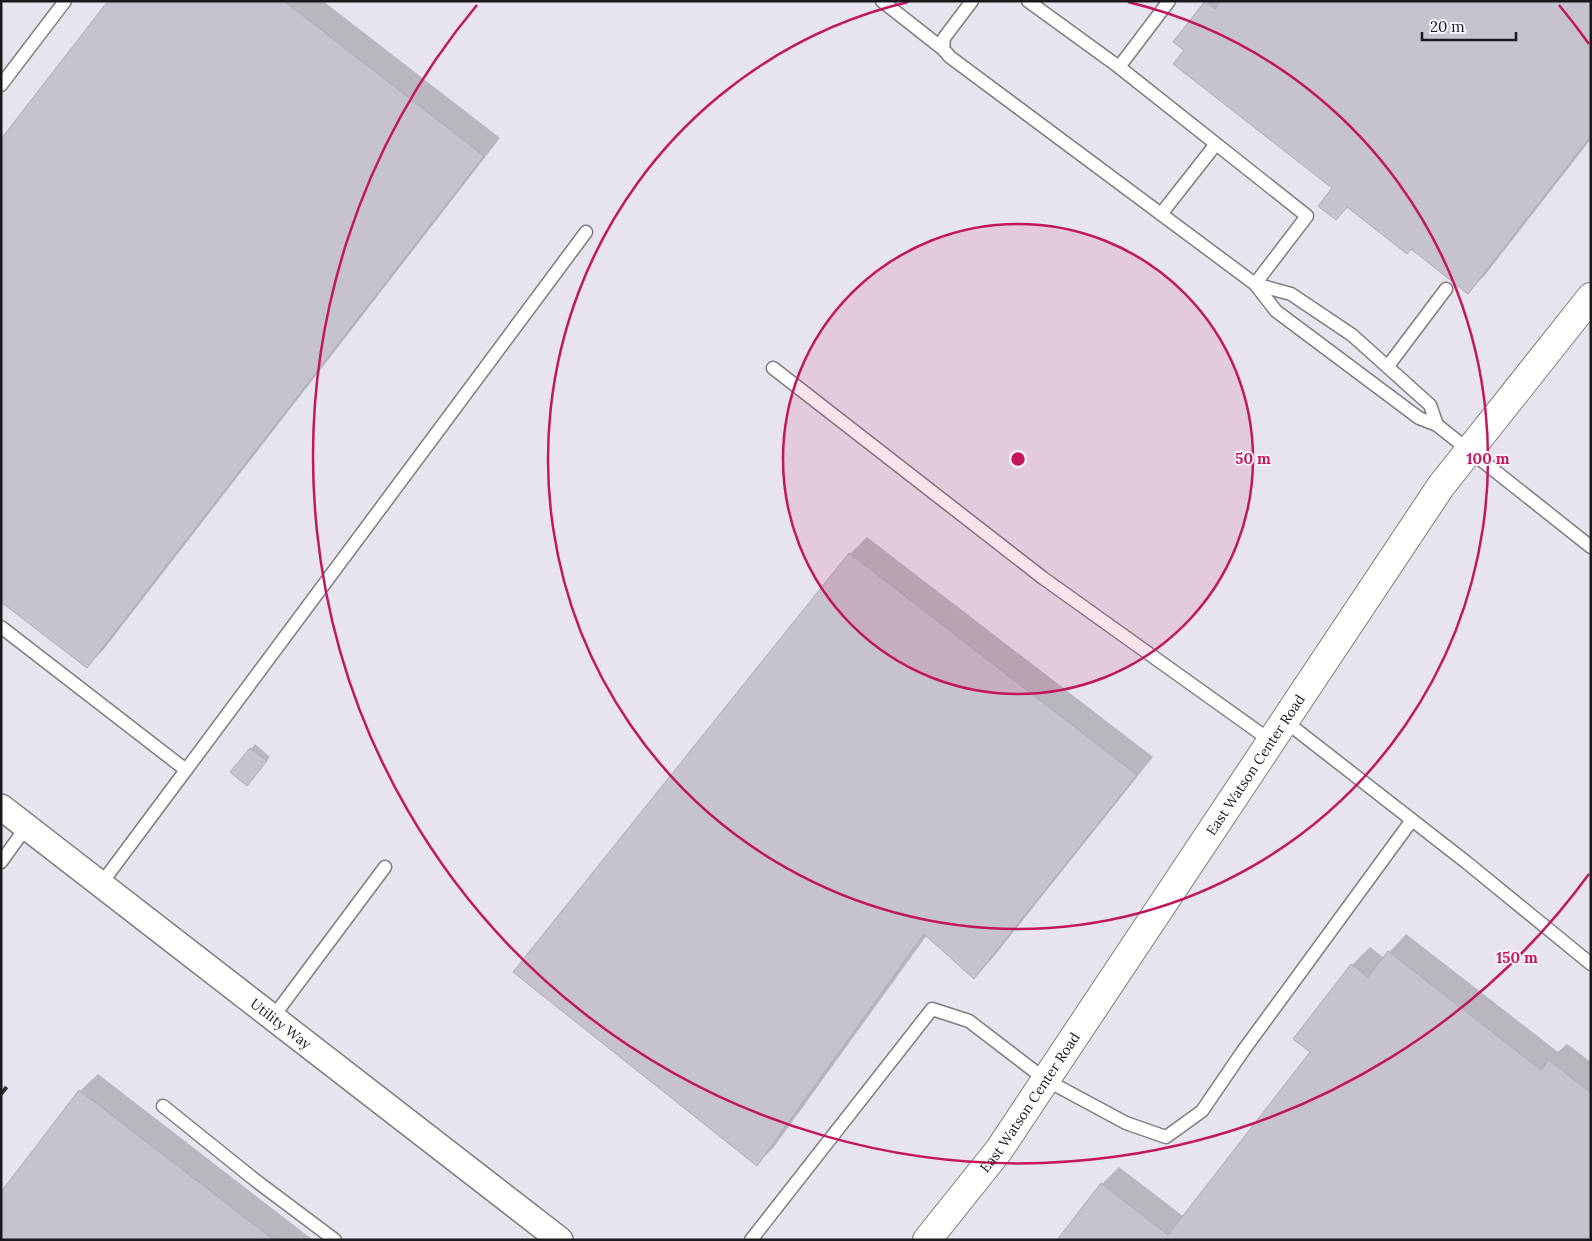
<svg xmlns="http://www.w3.org/2000/svg" width="1592" height="1241" font-family="Lora,serif">
  <style>
    .shadow { fill: #0003 }
    .building { fill: #c7c3cc; stroke: #afaab4 }
    .lines { fill: none; stroke-linecap: round; stroke-linejoin: round }
    .lane-casing { stroke: #7f7b84; stroke-width: 15 }
    .street-casing { stroke: #7f7b84; stroke-width: 28 }
    .secondary-casing { stroke: #7f7b84; stroke-width: 30 }
    .lane { stroke: #fff; stroke-width: 12 }
    .street { stroke: #fff; stroke-width: 25 }
    .secondary { stroke: #fff; stroke-width: 28 }
    .rail { stroke: #302e33; stroke-width: 4; stroke-dasharray: 9 9; stroke-linecap: butt }
    .ring { fill: none; stroke: #c2185b; stroke-width: 2.5 }
    .labels { text-anchor: middle; dominant-baseline: central; stroke-width: 4; stroke-linejoin: round; paint-order: stroke }
    .street-label { font-size: 14px; fill: #1b191d; stroke: #f6f1fb }
    .centre { fill: #c2185b; stroke: #f6f1fb; stroke-width: 2.5 }
    .ring-label { font-size: 15px; text-anchor: middle; font-weight: bold; fill: #c2185b; stroke: #f6f1fb; stroke-width: 4; stroke-linejoin: round; paint-order: stroke }
  </style>
  <rect width="100%" height="100%" fill="#e8e4ee"/>
  <g class="shadow">
    <polygon points="109,1 323,1 500,138 104,649 87,666"/>
    <polygon points="1207,1 1591,1 1591,139 1485,275 1468,292 1411,248 1348,207 1336,219 1334,188 1175,42"/>
    <polygon points="867,537 1153,757 991,960 974,978 927,935 774,1147 757,1164 850,554"/>
    <polygon points="255,744 270,757 251,780 232,772"/>
    <polygon points="1406,934 1558,1052 1567,1044 1591,1062 1591,1240 1058,1240 1102,1184 1119,1167 1183,1216 1311,1052 1294,1039 1352,965 1370,947 1384,958"/>
    <polygon points="98,1074 313,1240 1,1240 80,1091"/>
  </g>
  <g class="building">
    <polygon points="108,1 284,1 484,156 87,668 1,602 1,139"/>
    <polygon points="1205,1 1215,9 1221,1 1591,1 1591,136 1468,294 1411,249 1407,254 1347,207 1336,220 1318,206 1332,188 1173,64 1184,50 1173,42"/>
    <polygon points="849,553 1137,775 974,979 924,934 757,1166 513,972"/>
    <polygon points="250,748 267,761 247,786 230,772"/>
    <polygon points="1388,951 1541,1070 1549,1060 1591,1093 1591,1240 1057,1240 1101,1183 1168,1235 1310,1052 1293,1039 1351,964 1368,977"/>
    <polygon points="79,1090 274,1240 1,1240 1,1192"/>
  </g>
  <g class="lines">
    <defs>
      <g id="lane">
        <polyline points="882,1 943,49"/>
        <polyline points="972,1 944,38 943,49 950,57 1255,284 1276,311 1419,418 1437,425 1591,547"/>
        <polyline points="1028,1 1119,67"/>
        <polyline points="1169,1 1119,67 1307,216 1255,284"/>
        <polyline points="1,85 65,1"/>
        <polyline points="1161,214 1216,144"/>
        <polyline points="1255,284 1291,294 1352,335 1430,405 1437,425"/>
        <polyline points="1388,366 1446,289"/>
        <polyline points="773,368 1043,578 1271,741"/>
        <polyline points="1,627 186,770 586,232"/>
        <polyline points="1285,721 1466,862 1591,964"/>
        <polyline points="1,862 27,826"/>
        <polyline points="101,884 186,770"/>
        <polyline points="273,1017 385,867"/>
        <polyline points="163,1106 255,1180 335,1240"/>
        <polyline points="751,1240 932,1009 969,1021 1046,1080 1126,1123 1166,1137 1202,1111 1243,1051 1412,820"/>
      </g>
      <g id="street">
        <path id="s1" d="M1,807l559,433"/>
      </g>
      <g id="secondary">
        <path id="s2" d="M927,1240l72,-90 442,-664 150,-189"/>
      </g>
    </defs>
    <use href="#lane" class="lane-casing"/>
    <use href="#street" class="street-casing"/>
    <use href="#secondary" class="secondary-casing"/>
    <use href="#lane" class="lane"/>
    <use href="#street" class="street"/>
    <use href="#secondary" class="secondary"/>
    <polyline class="rail" points="1,1094 9,1084"/>
  </g>
  <circle cx="1018" cy="459" r="235" fill="#c2185b" fill-opacity=".12"/>
  <g class="ring">
    <circle cx="1018" cy="459" r="235"/>
    <path d="M1128 2A470 470 0 1 1 908 2"/>
    <path d="M1589 874A706 706 0 1 1 477 5M1559 5A706 706 0 0 1 1589 44"/>
  </g>
  <g class="labels">
    <g class="street-label">
      <text stroke="none"><textPath href="#s2" startOffset="578">East Watson Center Road</textPath></text>
      <text stroke="none"><textPath href="#s1" startOffset="354">Utility Way</textPath></text>
      <text stroke="none"><textPath href="#s2" startOffset="172">East Watson Center Road</textPath></text>
    </g>
  </g>
  <circle cx="1018" cy="459" r="8" class="centre"/>
  <g class="ring-label">
    <text x="1253" y="464">50 m</text>
    <text x="1488" y="464">100 m</text>
    <text x="1517" y="963">150 m</text>
  </g>
  <rect width="1592" height="1241" fill="none" stroke="#1b191d" stroke-width="5"/>
  <path d="M1422 32v8h94v-8" fill="none" stroke="#1b191d" stroke-width="2.5"/>
  <text x="1430" y="32" font-size="15" fill="#1b191d" stroke="#f6f1fb" stroke-width="4" paint-order="stroke">20 m</text>
</svg>
